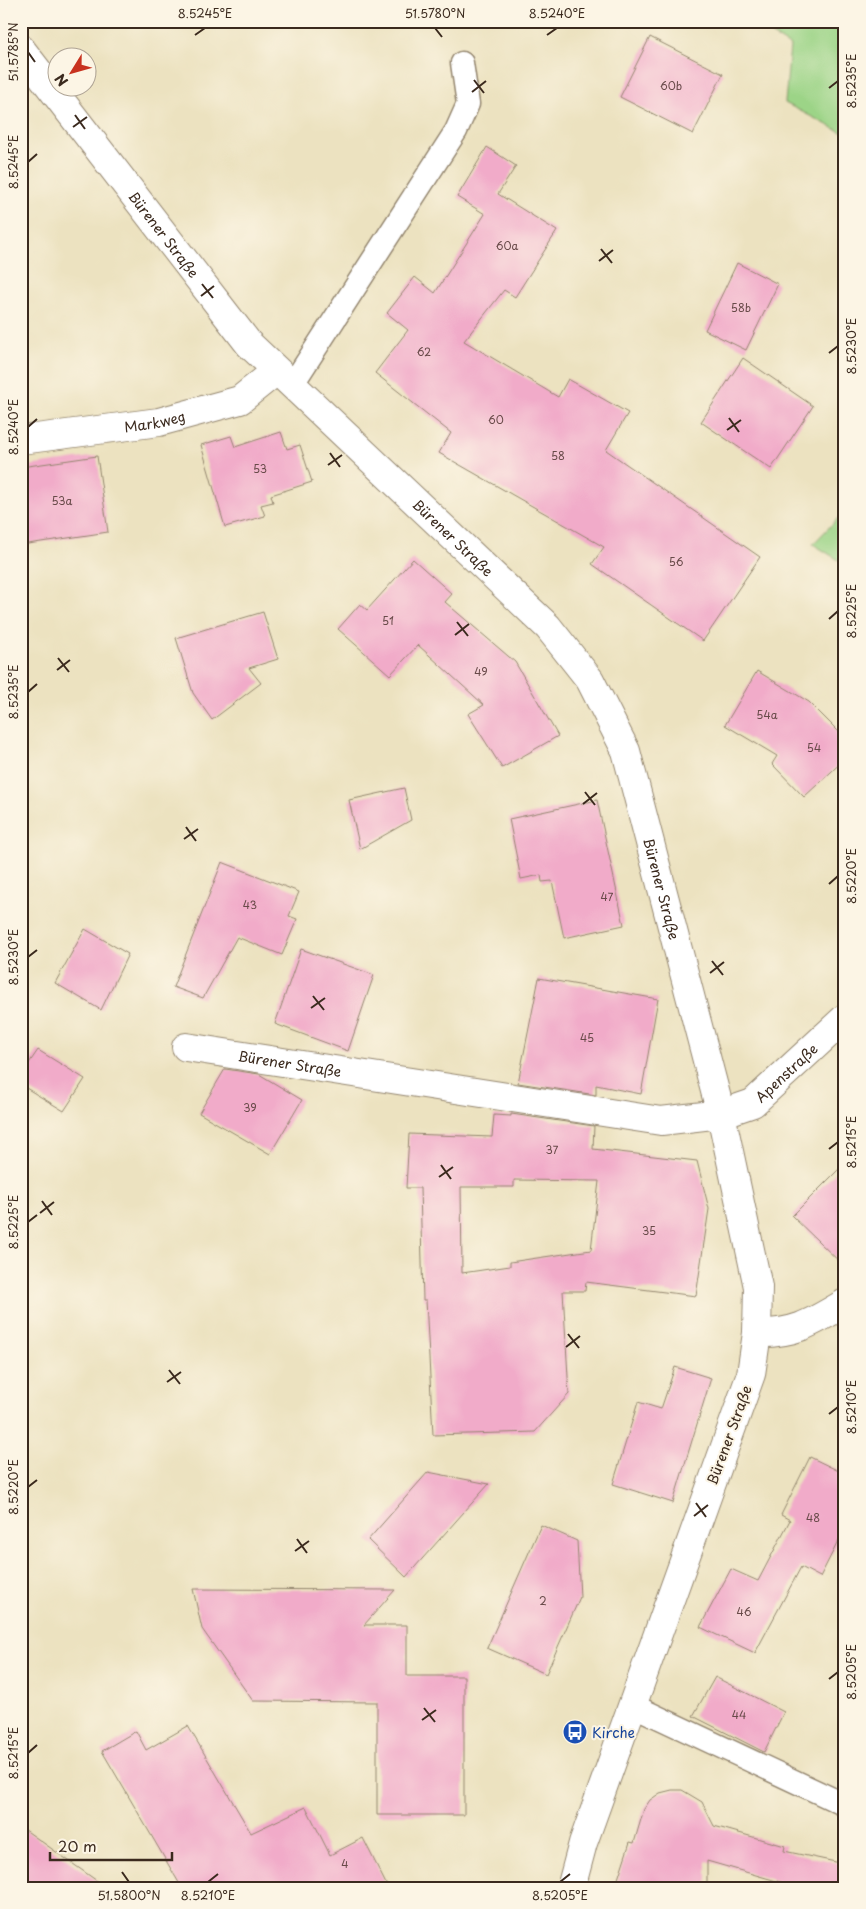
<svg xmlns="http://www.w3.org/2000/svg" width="866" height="1909" font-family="'Playpen Sans',sans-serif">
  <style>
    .green { fill: #9cd487; stroke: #6c7f52 }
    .building { fill: #f1abc9; fill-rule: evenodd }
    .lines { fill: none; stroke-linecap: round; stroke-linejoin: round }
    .service-casing { stroke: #94866f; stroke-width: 25 }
    .minor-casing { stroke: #94866f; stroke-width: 30 }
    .tertiary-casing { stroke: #94866f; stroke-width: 30 }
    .service { stroke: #fff; stroke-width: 22 }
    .minor { stroke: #fff; stroke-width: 28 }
    .tertiary { stroke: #fff; stroke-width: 28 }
    .ticks { fill: none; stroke: #3b2a1e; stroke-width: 2 }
    .labels { text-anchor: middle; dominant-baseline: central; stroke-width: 4; stroke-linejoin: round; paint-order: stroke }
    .number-label { font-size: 11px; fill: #684a49 }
    .street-label { font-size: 14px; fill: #3b2a1e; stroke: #fcf5e5 }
    .transit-label { font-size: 14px; fill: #164399; stroke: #fcf5e5; text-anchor: start }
    .neatline { fill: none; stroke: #3b2a1e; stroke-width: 2 }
    .ticks-label { font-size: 12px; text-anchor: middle; fill: #3b2a1e }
  </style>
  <rect width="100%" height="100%" fill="#fcf5e5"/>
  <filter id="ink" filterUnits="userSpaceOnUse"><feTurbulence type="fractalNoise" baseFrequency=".02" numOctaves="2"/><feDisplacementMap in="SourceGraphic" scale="10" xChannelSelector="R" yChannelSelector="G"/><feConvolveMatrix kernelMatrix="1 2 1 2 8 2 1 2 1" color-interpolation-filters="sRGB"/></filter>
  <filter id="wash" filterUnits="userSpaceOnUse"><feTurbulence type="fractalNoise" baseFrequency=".0096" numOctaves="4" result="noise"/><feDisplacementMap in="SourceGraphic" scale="20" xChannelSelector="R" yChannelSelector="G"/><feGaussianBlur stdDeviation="1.12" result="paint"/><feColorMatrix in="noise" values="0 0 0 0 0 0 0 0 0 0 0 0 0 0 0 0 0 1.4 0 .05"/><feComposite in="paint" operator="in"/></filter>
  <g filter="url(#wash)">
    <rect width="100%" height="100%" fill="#ece2c0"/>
    <g class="green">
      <polygon points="749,21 845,21 845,134 785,103 790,46"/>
      <polygon points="845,511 845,564 813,544"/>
    </g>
    <g id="blocks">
      <g class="building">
        <polygon points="650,37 723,74 693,134 620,97"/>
        <polygon points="487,147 516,166 498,194 557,231 515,297 504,290 464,341 558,397 568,379 628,413 606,450 760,557 703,641 592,564 604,547 439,453 451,433 375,373 408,330 387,313 415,277 435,293 485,214 457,197"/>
        <polygon points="737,263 778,284 746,350 705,330"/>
        <polygon points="743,358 813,406 771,469 701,422"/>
        <polygon points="281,432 287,449 300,445 312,482 271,495 273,502 261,505 265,516 225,527 201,445 231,436 235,447"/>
        <polygon points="97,456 108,532 21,545 21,467"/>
        <polygon points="413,559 452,594 445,602 515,662 558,736 502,768 468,714 484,705 418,645 390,675 338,629 360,604 367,610"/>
        <polygon points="263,612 278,659 249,668 261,683 212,720 193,693 176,638"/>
        <polygon points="757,671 809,702 845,738 845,759 804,797 772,764 777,756 725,725"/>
        <polygon points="404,788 411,820 360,849 349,800"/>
        <polygon points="597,800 624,925 564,938 552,881 542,882 541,875 521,879 509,819"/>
        <polygon points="222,862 299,892 289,916 297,919 282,955 237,937 203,998 173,987"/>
        <polygon points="85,929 128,954 101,1010 55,983"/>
        <polygon points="301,949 374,975 348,1051 275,1024"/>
        <polygon points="539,978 658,999 641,1094 596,1085 596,1095 518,1083"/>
        <polygon points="38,1050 85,1079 64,1111 21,1085 21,1075"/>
        <polygon points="225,1069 259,1074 302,1100 270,1154 199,1113"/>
        <path d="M511,1114l83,12 -1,23 104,12 12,48 -13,87 -110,-14 -1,9h-22l6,103 -34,38 -102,3 -7,-135h-3l-3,-112h-14l3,-54 83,3 2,-22 17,1zM514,1180l85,1 -8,69 -81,12v4l-48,7 -1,-86h53z"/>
        <polygon points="845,1163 845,1267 792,1216"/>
        <polygon points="675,1367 711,1378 673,1503 613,1484 638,1402 661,1409"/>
        <polygon points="810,1457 845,1474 845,1528 820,1577 801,1567 755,1653 700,1627 731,1569 758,1581 790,1520 781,1515"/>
        <polygon points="428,1472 489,1484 406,1577 368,1540"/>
        <polygon points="541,1525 577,1541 580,1597 546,1674 487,1648"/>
        <polygon points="193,1589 395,1590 364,1625 407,1625 407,1676 464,1676 464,1815 377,1815 377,1702 253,1701 202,1629"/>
        <polygon points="715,1677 784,1712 764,1752 693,1716"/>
        <polygon points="188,1726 251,1833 306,1807 330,1855 363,1838 388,1888 182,1888 102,1751 136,1731 146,1750"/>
        <polygon points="672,1790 682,1790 702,1802 714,1826 785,1846 784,1851 845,1864 845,1888 801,1888 707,1861 707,1888 615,1888 630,1842 634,1843 644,1809 650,1800 660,1793"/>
        <polygon points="21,1827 107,1888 21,1888"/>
      </g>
    </g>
  </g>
  <g filter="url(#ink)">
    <use href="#blocks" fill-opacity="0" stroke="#94866f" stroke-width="1"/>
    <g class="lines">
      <defs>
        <g id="service">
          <polyline points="292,385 456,131 468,104 462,63"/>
          <polyline points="632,1705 845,1805"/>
        </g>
        <g id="minor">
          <path id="s1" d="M21,440l138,-18 81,-22 36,-29"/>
          <path id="s2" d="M186,1047l475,74 60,-7 32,-11 92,-85"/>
        </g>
        <g id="tertiary">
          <path id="s3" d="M21,49l228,295 299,283 42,53 36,71 95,363 37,173 -1,46 -6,41 -168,469 -12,45"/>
          <path d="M757,1333c39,1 56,-11 88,-30"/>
        </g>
      </defs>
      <use href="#service" class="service-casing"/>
      <use href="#minor" class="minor-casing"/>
      <use href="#tertiary" class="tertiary-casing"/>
      <use href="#service" class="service"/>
      <use href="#minor" class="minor"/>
      <use href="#tertiary" class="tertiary"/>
    </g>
  </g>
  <path class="ticks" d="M435,28l7,9M195,35l10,-7M547,35l10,-7M28,52l7,10M474,80l10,13M829,88l9,-7M472,92l14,-11M75,115l10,14M73,127l14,-10M28,162l9,-8M601,249l11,14M599,261l14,-11M202,284l11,14M201,296l13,-10M829,353l9,-7M729,418l10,14M28,427l9,-8M727,430l14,-10M330,453l10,14M328,465l14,-10M829,619l9,-8M457,622l11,14M455,635l14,-11M58,658l11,14M57,670l13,-10M28,692l9,-8M585,792l10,13M583,804l14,-11M186,827l10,14M184,839l14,-10M829,884l9,-8M28,957l9,-7M712,961l11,14M710,973l14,-11M313,996l11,14M311,1008l14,-10M829,1149l9,-7M441,1165l10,14M439,1177l14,-10M42,1201l10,14M40,1213l14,-11M28,1222l9,-7M568,1334l11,14M566,1347l14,-11M169,1370l11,14M167,1382l14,-10M829,1414l9,-7M28,1487l9,-7M696,1503l10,14M694,1516l14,-11M297,1539l10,14M295,1551l14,-10M829,1679l9,-7M424,1708l11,14M422,1720l14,-10M28,1753l9,-8M122,1872l7,10M208,1882l10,-8M560,1882l10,-8"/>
  <defs>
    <symbol id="bus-disc" viewBox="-11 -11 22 22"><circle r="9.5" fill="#1a4fb4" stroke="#fcf5e5"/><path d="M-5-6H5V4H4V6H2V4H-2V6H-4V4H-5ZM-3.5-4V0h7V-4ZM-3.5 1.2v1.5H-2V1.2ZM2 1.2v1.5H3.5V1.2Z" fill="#fff"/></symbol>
  </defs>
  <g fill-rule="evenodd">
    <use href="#bus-disc" x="561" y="1718" width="28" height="28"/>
  </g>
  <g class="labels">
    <g class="number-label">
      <text x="671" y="85">60b</text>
      <text x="507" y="245">60a</text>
      <text x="741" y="307">58b</text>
      <text x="424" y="351">62</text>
      <text x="496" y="419">60</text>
      <text x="558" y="455">58</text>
      <text x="260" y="468">53</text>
      <text x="62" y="500">53a</text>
      <text x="676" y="561">56</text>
      <text x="388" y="620">51</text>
      <text x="481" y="671">49</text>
      <text x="767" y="714">54a</text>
      <text x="814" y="747">54</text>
      <text x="607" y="896">47</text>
      <text x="250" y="904">43</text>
      <text x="587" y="1037">45</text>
      <text x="250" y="1107">39</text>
      <text x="552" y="1149">37</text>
      <text x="649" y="1230">35</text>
      <text x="813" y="1517">48</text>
      <text x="543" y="1600">2</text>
      <text x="744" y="1611">46</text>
      <text x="739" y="1714">44</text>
      <text x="345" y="1863">4</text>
    </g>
    <g class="street-label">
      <text stroke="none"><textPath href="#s3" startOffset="234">Bürener Straße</textPath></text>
      <text stroke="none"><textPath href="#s1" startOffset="135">Markweg</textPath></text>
      <text stroke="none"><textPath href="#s3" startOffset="654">Bürener Straße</textPath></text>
      <text stroke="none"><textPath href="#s3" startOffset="1074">Bürener Straße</textPath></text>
      <text stroke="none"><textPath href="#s2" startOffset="105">Bürener Straße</textPath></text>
      <text stroke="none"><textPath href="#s2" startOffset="620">Apenstraße</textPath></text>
      <text transform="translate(729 1435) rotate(-70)">Bürener Straße</text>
    </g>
    <g class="transit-label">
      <text x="592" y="1732">Kirche</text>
    </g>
  </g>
  <rect width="866" height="1909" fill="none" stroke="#fcf5e5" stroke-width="55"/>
  <g transform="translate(72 72) rotate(233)"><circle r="24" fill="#fcf5e5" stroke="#afa495"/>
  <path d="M0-4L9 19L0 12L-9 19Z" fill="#c8321e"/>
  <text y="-8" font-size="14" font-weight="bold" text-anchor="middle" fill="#3b2a1e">N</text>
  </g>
  <path d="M50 1852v8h122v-8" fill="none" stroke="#3b2a1e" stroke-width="2.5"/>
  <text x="58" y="1852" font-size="15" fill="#3b2a1e" stroke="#fcf5e5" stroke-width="4" paint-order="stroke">20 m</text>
  <rect x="28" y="28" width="810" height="1854" class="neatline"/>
  <g class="ticks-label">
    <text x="205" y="18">8.5245°E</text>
    <text x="435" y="18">51.5780°N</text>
    <text x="557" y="18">8.5240°E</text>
    <text transform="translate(14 52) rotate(-90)" y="4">51.5785°N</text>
    <text transform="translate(852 81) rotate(-90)" y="4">8.5235°E</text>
    <text transform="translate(14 162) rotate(-90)" y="4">8.5245°E</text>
    <text transform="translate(852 346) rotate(-90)" y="4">8.5230°E</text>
    <text transform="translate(14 427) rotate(-90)" y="4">8.5240°E</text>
    <text transform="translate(852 611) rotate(-90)" y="4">8.5225°E</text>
    <text transform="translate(14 692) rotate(-90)" y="4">8.5235°E</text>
    <text transform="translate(852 876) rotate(-90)" y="4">8.5220°E</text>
    <text transform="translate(14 957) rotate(-90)" y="4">8.5230°E</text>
    <text transform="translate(852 1142) rotate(-90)" y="4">8.5215°E</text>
    <text transform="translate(14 1222) rotate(-90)" y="4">8.5225°E</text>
    <text transform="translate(852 1407) rotate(-90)" y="4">8.5210°E</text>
    <text transform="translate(14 1487) rotate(-90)" y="4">8.5220°E</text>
    <text transform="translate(852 1672) rotate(-90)" y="4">8.5205°E</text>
    <text transform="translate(14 1753) rotate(-90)" y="4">8.5215°E</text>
    <text x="129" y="1900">51.5800°N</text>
    <text x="208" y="1900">8.5210°E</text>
    <text x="560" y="1900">8.5205°E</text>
  </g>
</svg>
